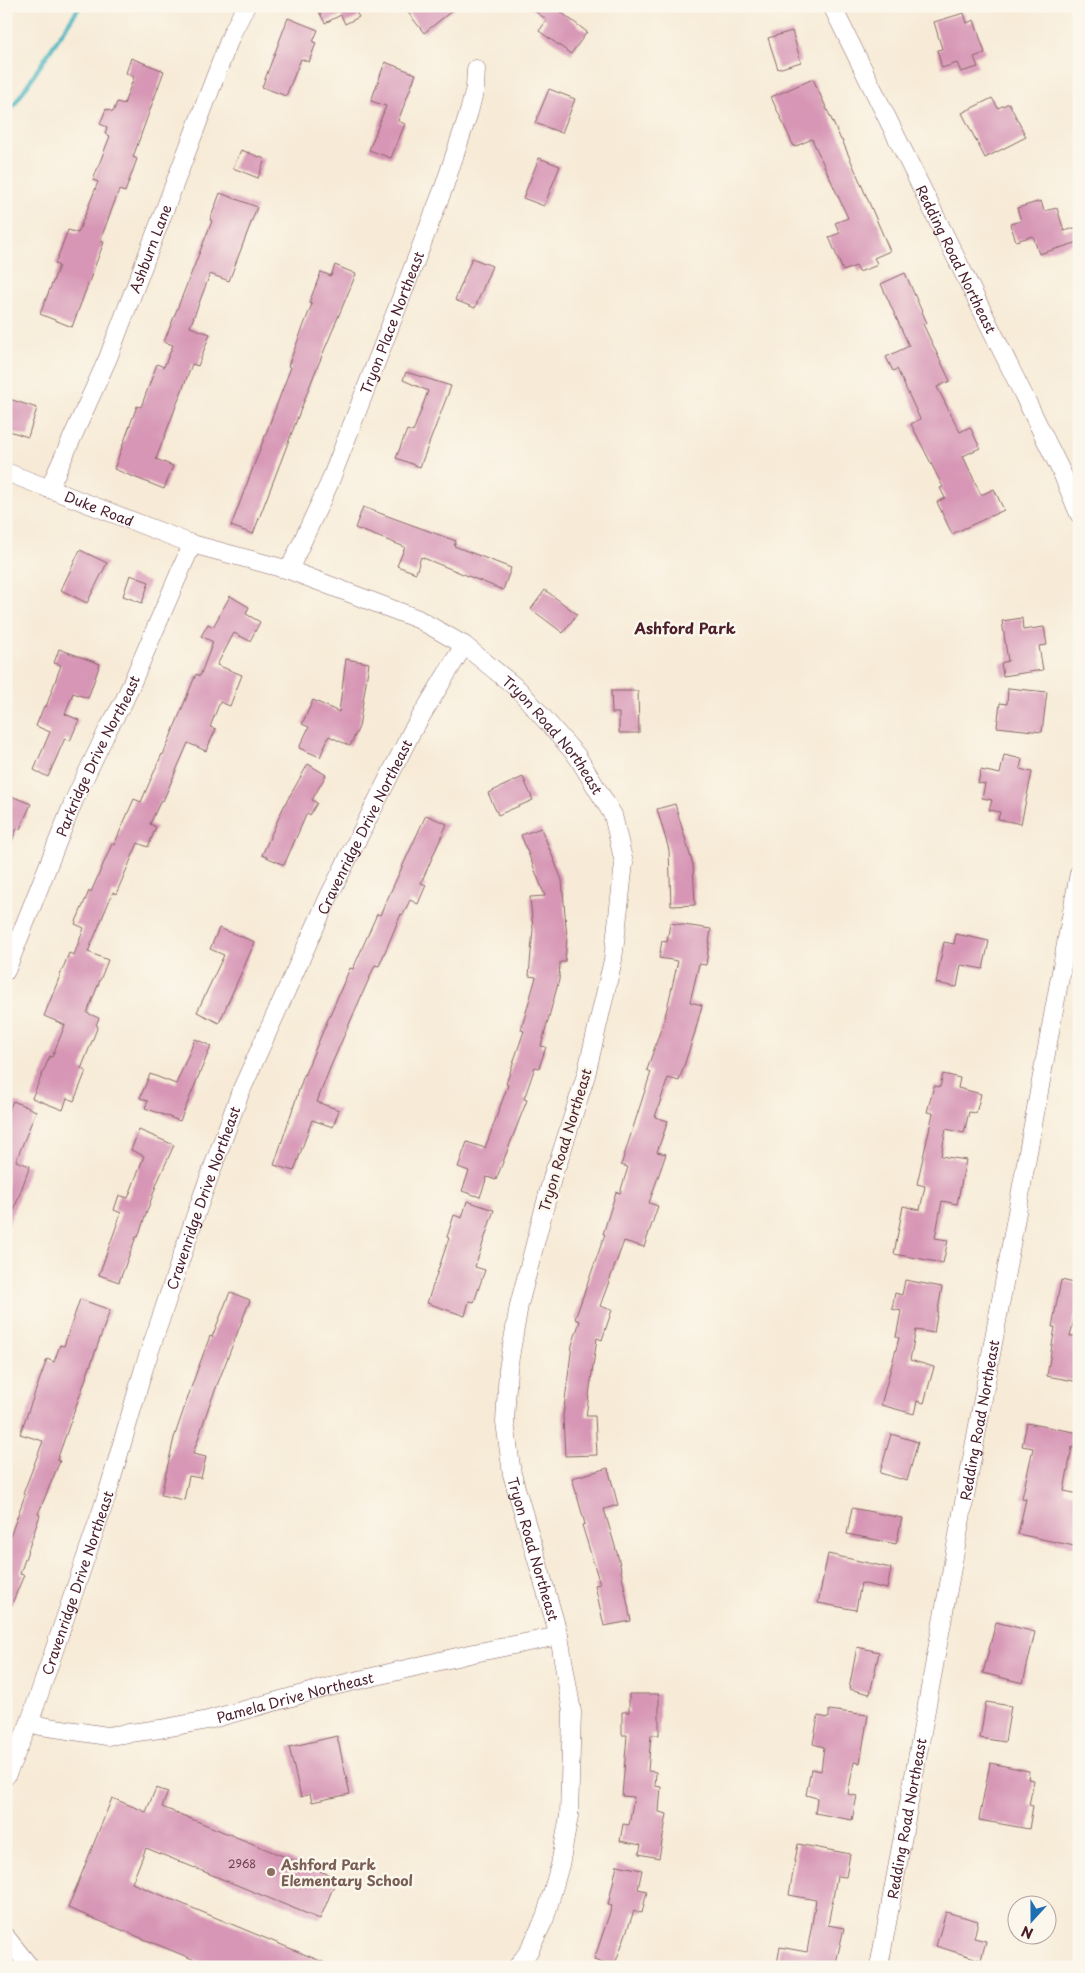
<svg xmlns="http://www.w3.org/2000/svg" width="1085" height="1973" font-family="'Playpen Sans',sans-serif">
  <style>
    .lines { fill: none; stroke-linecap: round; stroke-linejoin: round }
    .stream { stroke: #45b4be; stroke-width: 4.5 }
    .building { fill: #d796b5 }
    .street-casing { stroke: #876667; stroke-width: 19 }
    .street { stroke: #fff; stroke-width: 18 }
    .education-dot { fill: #8d6e63; stroke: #fbf7ec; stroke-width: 2 }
    .labels { text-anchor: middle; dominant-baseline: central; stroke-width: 5; stroke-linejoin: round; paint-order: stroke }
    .number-label { font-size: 11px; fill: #6d3d4e }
    .street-label { font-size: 14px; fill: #4a1f2b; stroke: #fbf7ec }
    .education-label { font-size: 14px; font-weight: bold; fill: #785e54; stroke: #fbf7ec; text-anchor: start }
    .neighbourhood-label { font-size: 15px; font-weight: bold; fill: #4a1f2b; stroke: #fbf7ec }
  </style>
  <rect width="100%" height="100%" fill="#fbf7ec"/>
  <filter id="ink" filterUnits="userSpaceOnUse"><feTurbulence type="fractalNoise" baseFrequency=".02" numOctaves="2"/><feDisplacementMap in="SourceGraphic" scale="10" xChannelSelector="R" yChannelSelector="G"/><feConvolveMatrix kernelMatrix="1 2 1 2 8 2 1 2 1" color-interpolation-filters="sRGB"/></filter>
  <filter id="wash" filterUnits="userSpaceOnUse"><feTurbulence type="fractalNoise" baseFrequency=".0096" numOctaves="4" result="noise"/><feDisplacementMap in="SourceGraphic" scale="20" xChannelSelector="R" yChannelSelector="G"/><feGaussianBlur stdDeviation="1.12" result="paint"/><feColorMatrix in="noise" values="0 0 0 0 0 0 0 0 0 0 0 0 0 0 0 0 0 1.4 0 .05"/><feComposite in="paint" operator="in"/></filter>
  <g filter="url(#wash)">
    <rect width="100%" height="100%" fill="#f7ebd7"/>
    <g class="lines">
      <polyline class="stream" points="6,117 80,6"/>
    </g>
    <g id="blocks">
      <g class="building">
        <polygon points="316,6 359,6 354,9 359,17 345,24 341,15 325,23"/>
        <polygon points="403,6 458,6 424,33"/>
        <polygon points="528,6 553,6 587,32 571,54 539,31 547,20"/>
        <polygon points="964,13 967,23 974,20 985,53 974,57 978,67 961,72 957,63 942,68 937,50 942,49 934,22"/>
        <polygon points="288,18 318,30 313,42 316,43 309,62 301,59 286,96 262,87"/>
        <polygon points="792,31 801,62 778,69 768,38"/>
        <polygon points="131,58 164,71 133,157 137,159 125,192 119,190 100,241 104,242 72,327 40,314 59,266 55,264 68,230 78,233 98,182 93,180 110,136 105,134 107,127 100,124 106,109 113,112 117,102 124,104 134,77 126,73"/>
        <polygon points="385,62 416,74 398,121 405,124 391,158 369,150 386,106 371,101"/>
        <polygon points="813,79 841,140 842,140 890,251 874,258 878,265 859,272 856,266 843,271 829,237 840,233 835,223 848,218 812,139 794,147 771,97"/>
        <polygon points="549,89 575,99 562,133 535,123"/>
        <polygon points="992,98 998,108 1009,103 1026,137 985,158 962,113"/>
        <polygon points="241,150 265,159 258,178 233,168"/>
        <polygon points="539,158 560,166 544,206 523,198"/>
        <polygon points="220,193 257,207 229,281 210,274 190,327 210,334 198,366 192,364 156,459 173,466 164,489 114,469 137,406 141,407 157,364 164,367 173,345 164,342 212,221 210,220"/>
        <polygon points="1041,201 1044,211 1057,208 1064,231 1079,227 1079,242 1039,254 1033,236 1016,241 1010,224 1021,221 1017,208"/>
        <polygon points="472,258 492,266 475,308 455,300"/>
        <polygon points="335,265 356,274 314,375 253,534 231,526 291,367 288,366 312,304 309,303 321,272 331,276"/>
        <polygon points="905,273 927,323 923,324 950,381 937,387 960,432 970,427 980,448 963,456 981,495 994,489 1004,510 952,534 937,502 945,498 940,488 943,487 911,424 920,419 897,369 893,371 886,357 909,346 881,284"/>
        <polygon points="406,372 451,386 420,467 396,458 407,430 413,432 428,391 403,380"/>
        <polygon points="6,398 37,408 28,437 6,430"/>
        <polygon points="363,507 456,541 454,546 511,568 503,590 421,557 416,573 397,566 405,547 355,528"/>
        <polygon points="80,550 107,563 87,603 61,590"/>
        <polygon points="130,575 149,582 142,603 123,596"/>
        <polygon points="545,590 577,614 563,633 531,609"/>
        <polygon points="230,596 249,607 246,614 260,622 250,641 234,633 217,665 242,675 230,706 220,702 210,727 216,729 206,751 188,743 163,801 161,800 150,824 156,827 148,847 138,843 116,894 113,892 88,952 108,960 87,1013 99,1018 96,1025 98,1026 81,1069 86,1071 74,1101 67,1098 63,1110 32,1098 50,1056 52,1057 65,1025 44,1016 69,953 74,955 84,928 75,924 89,891 91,892 112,844 114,845 134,799 141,802 162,754 163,755 196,674 200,676 213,642 201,636 208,624 213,627"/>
        <polygon points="1022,618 1023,630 1044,627 1047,645 1039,646 1043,670 1003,676 1001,663 1008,661 1002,621"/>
        <polygon points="59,649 100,664 88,698 73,693 65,714 79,720 70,741 65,738 48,777 34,770 50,732 36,726 44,706 46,707 61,665 54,663"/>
        <polygon points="346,659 369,663 359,727 350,746 329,736 320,757 299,748 309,727 302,724 313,700 339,712"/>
        <polygon points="1008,688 1047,692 1042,732 997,727 1000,703 1007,704"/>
        <polygon points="611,691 638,691 639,733 619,733 619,713 612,713"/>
        <polygon points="1004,755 1022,759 1020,769 1032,772 1021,824 998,819 1000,812 989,810 992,800 982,798 985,784 978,783 981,770 1000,774"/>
        <polygon points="308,764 326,775 312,800 317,803 310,815 307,813 284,865 262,855 284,806"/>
        <polygon points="523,777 533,800 498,815 488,793"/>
        <polygon points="11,796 31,804 20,829 17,828 7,854 6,809"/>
        <polygon points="675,804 693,865 695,905 671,906 669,850 657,809"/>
        <polygon points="426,815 447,824 421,883 426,885 418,904 410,900 403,915 401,914 379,966 375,965 330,1068 317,1102 339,1110 333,1127 312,1120 294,1171 274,1165 303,1078 350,968 353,969 377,914 380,915"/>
        <polygon points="541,828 562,880 567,937 565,962 560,962 559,980 541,1046 546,1047 539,1068 535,1067 524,1099 527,1100 496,1180 487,1177 480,1197 462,1191 469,1171 458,1167 467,1142 485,1148 508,1085 506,1084 524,1031 521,1030 536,977 529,976 533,929 530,897 545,896 521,835"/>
        <polygon points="670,923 711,929 706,965 699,964 690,1002 702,1005 695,1032 679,1081 668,1078 655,1117 668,1121 657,1152 666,1154 649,1203 658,1206 644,1247 624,1241 600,1306 612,1310 602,1340 597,1338 586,1416 595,1416 597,1455 565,1456 563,1416 572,1345 580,1321 575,1319 605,1234 603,1234 616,1192 620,1193 628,1167 621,1165 651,1072 647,1070 665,1017 678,961 659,958 662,941 667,942"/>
        <polygon points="219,928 255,942 219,1023 197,1012 224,955 210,949"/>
        <polygon points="956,934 989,941 983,969 961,965 957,987 936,983 944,942 954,944"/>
        <polygon points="195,1039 211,1046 180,1121 145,1108 148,1101 140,1098 150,1074 176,1084"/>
        <polygon points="943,1074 960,1078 958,1088 981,1094 976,1113 969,1112 964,1133 946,1129 941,1156 966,1160 957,1204 942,1201 935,1238 948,1240 943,1263 894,1254 903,1206 920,1210 925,1186 917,1184 933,1113 927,1112 934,1086 940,1087"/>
        <polygon points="13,1101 36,1111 16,1161 30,1166 8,1226 6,1116"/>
        <polygon points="139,1130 174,1145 157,1183 138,1237 136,1237 119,1282 99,1275 121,1213 114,1210 119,1195 128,1198 144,1156 131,1150"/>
        <polygon points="467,1201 494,1210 475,1267 485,1270 474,1302 469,1301 465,1316 427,1303 449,1238 447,1237 454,1215 462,1218"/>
        <polygon points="905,1280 942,1287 934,1333 916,1330 910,1360 934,1367 924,1403 917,1401 914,1414 881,1405 899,1338 896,1337 901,1311 892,1309 895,1293 902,1295"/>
        <polygon points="1061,1280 1079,1284 1079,1299 1070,1336 1079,1336 1079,1382 1047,1376 1055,1327 1052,1327"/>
        <polygon points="230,1292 250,1300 209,1406 193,1454 206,1457 201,1478 189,1476 184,1500 161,1495 174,1438 193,1382 210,1336 212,1337"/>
        <polygon points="80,1299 110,1310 57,1460 60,1461 38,1514 40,1515 20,1574 24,1575 6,1618 6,1548 25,1495 23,1494 43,1441 20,1434 47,1359 54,1362 60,1345 64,1346"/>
        <polygon points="1027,1423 1079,1433 1079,1449 1072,1447 1064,1491 1079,1494 1079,1547 1018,1534 1026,1499 1022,1498 1033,1448 1022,1446"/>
        <polygon points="891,1434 918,1442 907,1481 880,1473"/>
        <polygon points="608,1468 618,1505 604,1509 619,1560 631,1621 604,1626 595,1585 600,1584 582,1525 585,1524 572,1478"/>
        <polygon points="852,1508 902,1518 896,1544 847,1534"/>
        <polygon points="828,1554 891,1568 887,1589 861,1583 856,1610 818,1603"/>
        <polygon points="996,1622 1035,1632 1023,1683 983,1673"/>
        <polygon points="857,1647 879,1652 870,1694 849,1689"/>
        <polygon points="629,1694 659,1694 659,1735 651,1735 648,1771 656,1772 655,1786 661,1787 659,1812 667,1814 659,1858 639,1854 641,1845 620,1841 623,1824 629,1825 634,1797 622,1796 627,1735 622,1735 622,1712 629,1712"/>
        <polygon points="986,1702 1011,1706 1005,1742 980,1738"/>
        <polygon points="829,1710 868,1715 860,1763 854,1762 848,1794 857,1796 852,1820 815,1813 817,1798 806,1795 811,1769 821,1771 824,1747 813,1744 818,1716 829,1718"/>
        <polygon points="337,1736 350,1794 312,1802 310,1794 301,1797 289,1747"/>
        <polygon points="990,1763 1029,1771 1028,1779 1034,1780 1029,1805 1033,1806 1029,1829 979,1820"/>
        <polygon points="156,1788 168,1792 162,1807 337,1878 320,1919 146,1848 132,1883 335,1967 212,1967 68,1908 112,1798 146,1812"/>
        <polygon points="798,1844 850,1854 846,1877 837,1876 828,1925 844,1928 835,1967 791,1967 777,1964 780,1947 807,1952 816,1900 789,1895"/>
        <polygon points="617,1865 642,1870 638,1889 647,1891 642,1913 634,1911 614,1967 594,1960 612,1906 608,1905"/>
        <polygon points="946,1912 978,1921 974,1938 986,1941 981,1960 936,1946"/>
      </g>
    </g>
  </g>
  <g filter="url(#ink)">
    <use href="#blocks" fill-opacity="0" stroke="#876667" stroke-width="1"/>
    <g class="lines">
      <defs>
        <g id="street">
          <path id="s1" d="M832,6l230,467 17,41"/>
          <path id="s2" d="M6,472l186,72 97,26 129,49 46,26 55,45 58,66 36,59 11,48 -11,97 -27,115 -27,85 -5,11 -35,134 -11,64 -3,53 7,52 47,162 13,76 -3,104 -9,49 -15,53 -16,33 -12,16"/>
          <path id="s3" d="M49,489l59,-131 124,-325 14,-27"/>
          <path id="s4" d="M289,570l40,-86 115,-297 25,-75 6,-24 1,-19"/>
          <path id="s5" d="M6,971l69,-173 33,-69 16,-28 68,-157"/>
          <path id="s6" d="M29,1724l78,12 53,-7 48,-9 113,-31 153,-36 85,-17"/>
          <path id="s7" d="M6,1776l23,-52 78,-229 37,-127 55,-163 41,-112 90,-199 81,-161 53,-88"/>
          <polyline points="6,1937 30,1967"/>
          <path id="s8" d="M879,1967l200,-1094"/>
        </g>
      </defs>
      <use href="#street" class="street-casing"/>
      <use href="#street" class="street"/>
    </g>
  </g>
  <circle class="education-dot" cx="271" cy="1872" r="5"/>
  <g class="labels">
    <g class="number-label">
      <text x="242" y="1863">2968</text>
    </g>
    <g class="street-label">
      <text stroke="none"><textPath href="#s3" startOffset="261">Ashburn Lane</textPath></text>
      <text stroke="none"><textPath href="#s1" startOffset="282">Redding Road Northeast</textPath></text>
      <text stroke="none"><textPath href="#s4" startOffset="268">Tryon Place Northeast</textPath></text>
      <text stroke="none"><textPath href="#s2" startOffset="100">Duke Road</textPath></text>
      <text stroke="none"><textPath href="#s2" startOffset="618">Tryon Road Northeast</textPath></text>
      <text stroke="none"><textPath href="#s5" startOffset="234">Parkridge Drive Northeast</textPath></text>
      <text stroke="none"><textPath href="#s7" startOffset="1016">Cravenridge Drive Northeast</textPath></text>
      <text transform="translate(565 1140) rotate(-73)">Tryon Road Northeast</text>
      <text stroke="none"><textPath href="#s7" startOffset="611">Cravenridge Drive Northeast</textPath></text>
      <text stroke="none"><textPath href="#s8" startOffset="556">Redding Road Northeast</textPath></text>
      <text stroke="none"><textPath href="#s2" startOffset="1472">Tryon Road Northeast</textPath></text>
      <text stroke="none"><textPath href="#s7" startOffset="206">Cravenridge Drive Northeast</textPath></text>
      <text stroke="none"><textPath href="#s6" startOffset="271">Pamela Drive Northeast</textPath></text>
      <text stroke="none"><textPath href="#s8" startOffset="151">Redding Road Northeast</textPath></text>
    </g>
    <g class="education-label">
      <text x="281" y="1864">Ashford Park<tspan x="281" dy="16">Elementary School</tspan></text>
    </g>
    <g class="neighbourhood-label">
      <text x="685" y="627">Ashford Park</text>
    </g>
  </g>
  <rect width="1085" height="1973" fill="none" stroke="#fbf7ec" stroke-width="25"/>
  <g transform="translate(1032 1920) rotate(201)"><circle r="24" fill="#fbf7ec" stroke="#b4a19f"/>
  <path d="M0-4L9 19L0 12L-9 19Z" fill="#1f6fb2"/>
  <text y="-8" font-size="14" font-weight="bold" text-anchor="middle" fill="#4a1f2b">N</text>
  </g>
</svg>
